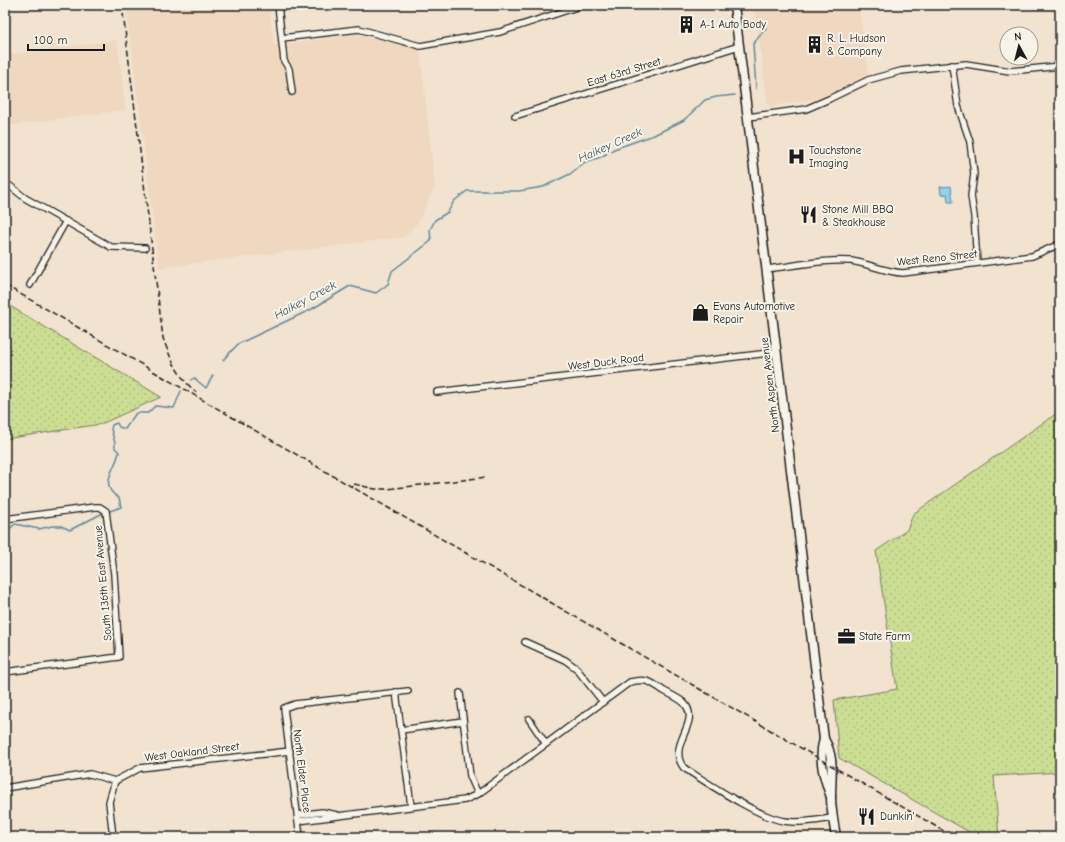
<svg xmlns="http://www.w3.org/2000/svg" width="1065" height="842" font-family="'Comic Neue',sans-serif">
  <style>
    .built { fill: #efd8bf }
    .grass { fill: url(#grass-dots); stroke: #747d58 }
    .water { fill: url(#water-ripples); stroke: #60899b }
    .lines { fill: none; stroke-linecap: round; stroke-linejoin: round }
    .stream { stroke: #60899b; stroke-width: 1.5 }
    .minor-casing { stroke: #1c1c1c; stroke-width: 8 }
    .primary-casing { stroke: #1c1c1c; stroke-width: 11 }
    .minor { stroke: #f7f3e8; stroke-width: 5.5 }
    .primary { stroke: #f7f3e8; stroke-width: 8 }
    .rail { stroke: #1c1c1c; stroke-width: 1.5; stroke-dasharray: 6 3; stroke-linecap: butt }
    .labels { text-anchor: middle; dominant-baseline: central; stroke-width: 4; stroke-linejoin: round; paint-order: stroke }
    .poi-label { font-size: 11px; fill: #1c1c1c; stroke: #f7f3e8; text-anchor: start }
    .street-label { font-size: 11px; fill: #1c1c1c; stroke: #f7f3e8 }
    .water-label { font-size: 12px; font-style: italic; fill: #3e535c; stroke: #f7f3e8 }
  </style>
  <defs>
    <pattern id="grass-dots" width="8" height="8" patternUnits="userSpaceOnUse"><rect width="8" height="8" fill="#cbde93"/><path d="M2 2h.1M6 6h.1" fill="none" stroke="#aebe7e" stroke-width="1.8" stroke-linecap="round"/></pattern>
    <pattern id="water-ripples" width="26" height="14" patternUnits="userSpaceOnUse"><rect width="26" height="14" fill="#8ed2f0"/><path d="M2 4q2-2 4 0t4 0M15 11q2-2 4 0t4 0" fill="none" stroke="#7ab4cd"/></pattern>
  </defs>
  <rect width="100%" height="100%" fill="#f2e3d0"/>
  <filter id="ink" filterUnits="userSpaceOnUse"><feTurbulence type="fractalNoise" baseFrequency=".025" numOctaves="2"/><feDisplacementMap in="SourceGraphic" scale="8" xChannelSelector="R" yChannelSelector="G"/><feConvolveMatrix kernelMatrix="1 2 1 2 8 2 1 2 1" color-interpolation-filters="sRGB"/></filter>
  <g filter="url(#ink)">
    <g class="built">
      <polygon points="126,5 269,5 274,45 356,35 371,36 410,48 420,48 435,186 419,221 405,237 159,268"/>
      <polygon points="754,5 859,5 868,74 820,98 768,107"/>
      <polygon points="117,40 126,110 5,126 5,55"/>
    </g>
    <g class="grass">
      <polygon points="5,303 161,397 101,424 5,439"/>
      <polygon points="1060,411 1060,772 994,776 999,837 978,837 839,758 834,700 897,689 876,551 907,530 913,514"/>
    </g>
    <polygon class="water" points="951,186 953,202 948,202 947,194 941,195 940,187"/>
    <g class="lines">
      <g class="stream">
        <polyline points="756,89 753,44 766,28"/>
        <polyline points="223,360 238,344 312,309 350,286 376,293 388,284 392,271 431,241 430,230 435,220 448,212 454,201 467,191 519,191 543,187 570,174 585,162 601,157 614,149 654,135 684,120 705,100 716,97 735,95"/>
        <polyline points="191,380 194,378 206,388 213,375"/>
        <path d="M110,511l11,-4 -2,-9c-22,-13 -3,-29 0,-46l-4,-4v-5l-4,-14 1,-4 5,-2 2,4 6,2 11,-16h12l7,-7 19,2 7,-17"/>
        <polyline points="5,533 15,524 39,529 52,526 61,526 70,530 103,513"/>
      </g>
      <defs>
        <g id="minor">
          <polyline points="278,5 284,61 289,69 292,92"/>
          <polyline points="282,38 359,29 420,46 500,32 583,5"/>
          <polyline points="952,65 958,106 970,142 974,174 971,196 974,216 977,263"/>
          <polyline points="515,116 739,46"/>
          <polyline points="748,117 806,109 829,99 868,80 901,71 966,64 1010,71 1060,66"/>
          <polyline points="5,182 25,198 111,247 145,248"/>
          <path d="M767,269c27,-3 56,-10 84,-8 16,2 33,11 52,12l129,-17 28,-12"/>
          <polyline points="30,285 66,221"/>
          <polyline points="437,392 777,352"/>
          <polyline points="5,519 95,507 100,507 106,511 114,574 119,657 5,672"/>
          <polyline points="525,642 565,660 576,668 603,702"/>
          <polyline points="396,692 411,806"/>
          <polyline points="460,693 470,776 478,794"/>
          <polyline points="529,719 546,744"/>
          <polyline points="401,730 463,721"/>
          <polyline points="5,788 90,774 115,781 140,768 290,751"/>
          <polyline points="298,815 322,812 337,815"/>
          <path d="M298,821l167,-21 13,-6 152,-112c17,-4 21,0 34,9 6,3 14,7 19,11 21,20 -18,42 1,66 24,15 74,49 100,53 16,3 33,-1 49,-3"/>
          <polyline points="113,837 109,802 115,781"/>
          <polyline points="300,837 284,708 295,704 408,691"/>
        </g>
        <g id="primary">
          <path d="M734,5l90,734c-6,20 0,39 7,58"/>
          <path d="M824,739c11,18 7,37 7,58 0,13 3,27 5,40"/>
        </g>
      </defs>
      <use href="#minor" class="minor-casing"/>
      <use href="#primary" class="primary-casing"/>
      <use href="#minor" class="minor"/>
      <use href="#primary" class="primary"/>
      <g class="rail">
        <path d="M122,5l41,333c7,20 16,40 33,54"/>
        <polyline points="5,285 954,837"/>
        <polyline points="354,484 375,489 388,489 487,477"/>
      </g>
    </g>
  </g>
  <defs>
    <symbol id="building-bare" viewBox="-9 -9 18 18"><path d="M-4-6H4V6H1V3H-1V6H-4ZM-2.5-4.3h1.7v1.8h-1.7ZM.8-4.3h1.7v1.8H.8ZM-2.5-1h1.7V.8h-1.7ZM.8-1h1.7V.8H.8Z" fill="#1c1c1c" stroke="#f7f3e8" stroke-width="2.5" paint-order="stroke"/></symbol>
    <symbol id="hospital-bare" viewBox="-9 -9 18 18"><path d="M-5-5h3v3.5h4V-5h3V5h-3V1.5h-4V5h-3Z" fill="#1c1c1c" stroke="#f7f3e8" stroke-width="2.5" paint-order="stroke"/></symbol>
    <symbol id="restaurant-bare" viewBox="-9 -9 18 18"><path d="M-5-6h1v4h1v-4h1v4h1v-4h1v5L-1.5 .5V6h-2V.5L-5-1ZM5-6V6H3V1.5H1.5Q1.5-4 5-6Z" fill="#1c1c1c" stroke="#f7f3e8" stroke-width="2.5" paint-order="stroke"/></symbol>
    <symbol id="shop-bare" viewBox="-9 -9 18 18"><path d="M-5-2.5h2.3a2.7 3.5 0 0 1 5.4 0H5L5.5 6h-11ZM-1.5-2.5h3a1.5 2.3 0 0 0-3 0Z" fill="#1c1c1c" stroke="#f7f3e8" stroke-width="2.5" paint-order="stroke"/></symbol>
    <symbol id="office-bare" viewBox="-9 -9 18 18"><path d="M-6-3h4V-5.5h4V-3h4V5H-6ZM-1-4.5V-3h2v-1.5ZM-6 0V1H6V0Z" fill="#1c1c1c" stroke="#f7f3e8" stroke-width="2.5" paint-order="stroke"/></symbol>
  </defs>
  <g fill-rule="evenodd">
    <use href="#building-bare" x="674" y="12" width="25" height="25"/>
    <use href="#building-bare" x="802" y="32" width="25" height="25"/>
    <use href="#hospital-bare" x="784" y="144" width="25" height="25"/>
    <use href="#restaurant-bare" x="796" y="202" width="25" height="25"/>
    <use href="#shop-bare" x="688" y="300" width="25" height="25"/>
    <use href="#office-bare" x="834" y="624" width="25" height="25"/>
    <use href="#restaurant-bare" x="854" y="804" width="25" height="25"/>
  </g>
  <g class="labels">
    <g class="poi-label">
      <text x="700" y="24">A-1 Auto Body</text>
      <text x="827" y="38">R. L. Hudson<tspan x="827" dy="13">&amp; Company</tspan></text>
      <text x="809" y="150">Touchstone<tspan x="809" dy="13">Imaging</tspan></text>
      <text x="822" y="209">Stone Mill BBQ<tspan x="822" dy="13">&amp; Steakhouse</tspan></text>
      <text x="713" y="306">Evans Automotive<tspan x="713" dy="13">Repair</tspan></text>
      <text x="859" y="636">State Farm</text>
      <text x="880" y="816">Dunkin'</text>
    </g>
    <g class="street-label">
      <text transform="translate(624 72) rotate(-17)">East 63rd Street</text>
      <text transform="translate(937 258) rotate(-6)">West Reno Street</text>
      <text transform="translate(606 362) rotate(-7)">West Duck Road</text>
      <text transform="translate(770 385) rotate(-97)">North Aspen Avenue</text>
      <text transform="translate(103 583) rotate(-95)">South 136th East Avenue</text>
      <text transform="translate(192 752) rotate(-7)">West Oakland Street</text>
      <text transform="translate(302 771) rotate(83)">North Elder Place</text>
    </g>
    <g class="water-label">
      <text transform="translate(610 145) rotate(-24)">Haikey Creek</text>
      <text transform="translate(305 300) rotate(-28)">Haikey Creek</text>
    </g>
  </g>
  <rect width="1065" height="842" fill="none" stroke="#f7f3e8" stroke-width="20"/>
  <rect x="10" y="10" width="1045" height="822" fill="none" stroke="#1c1c1c" stroke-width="1.5" filter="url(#ink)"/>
  <g transform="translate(1019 46) rotate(353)"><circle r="19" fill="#f7f3e8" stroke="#9f9d96"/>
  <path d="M0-3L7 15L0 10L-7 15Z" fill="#1c1c1c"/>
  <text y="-6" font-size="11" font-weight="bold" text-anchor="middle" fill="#1c1c1c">N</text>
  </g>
  <path d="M28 44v6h76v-6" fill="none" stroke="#1c1c1c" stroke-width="2"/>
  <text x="34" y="44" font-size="12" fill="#1c1c1c" stroke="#f7f3e8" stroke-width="3" paint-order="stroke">100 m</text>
</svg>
